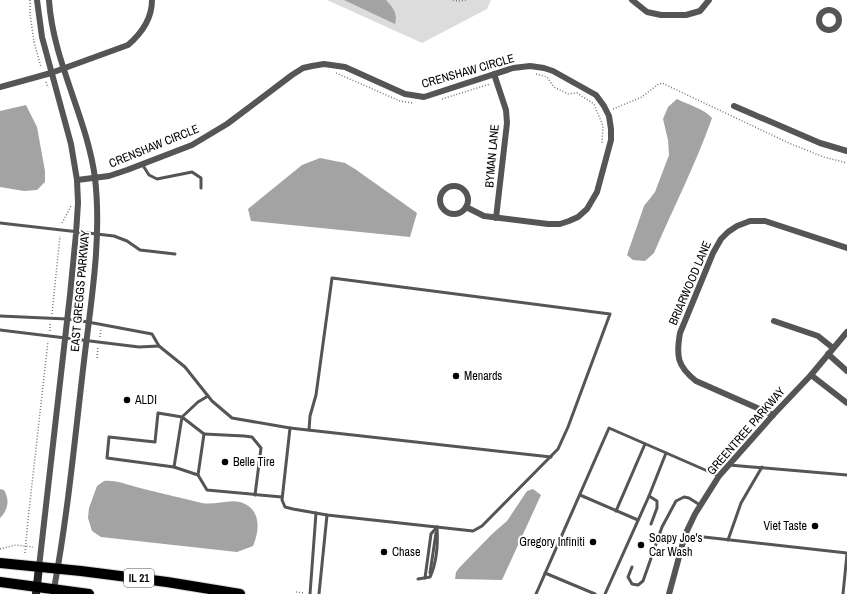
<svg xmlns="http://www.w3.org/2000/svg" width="847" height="594" font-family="'Archivo Narrow',sans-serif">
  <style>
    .green { fill: #dcdcdc }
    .water { fill: #a3a3a3 }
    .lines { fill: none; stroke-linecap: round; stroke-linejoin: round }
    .primary-casing { stroke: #dbdbdb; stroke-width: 12 }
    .path { stroke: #777; stroke-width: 1.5; stroke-dasharray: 1 2; stroke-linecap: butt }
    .lane { stroke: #555; stroke-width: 3 }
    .street { stroke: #555; stroke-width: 6 }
    .secondary { stroke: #222; stroke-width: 8 }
    .primary { stroke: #000; stroke-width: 10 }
    .poi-dot { fill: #000; stroke: #fff; stroke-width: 1.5 }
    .labels { text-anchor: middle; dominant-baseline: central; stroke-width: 4; stroke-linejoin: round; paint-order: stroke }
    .shield { fill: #fff; stroke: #4c4c4c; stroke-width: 1 }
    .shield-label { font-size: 11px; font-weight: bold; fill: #000 }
    .street-label { font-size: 12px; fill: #000; stroke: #fff }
    .poi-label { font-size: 12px; fill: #000; stroke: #fff; text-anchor: start }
  </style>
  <rect width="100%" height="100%" fill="#fff"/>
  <polygon class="green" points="327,0 491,0 487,9 422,43"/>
  <g class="water">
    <path d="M344,0h42c7,8 12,13 9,24z"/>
    <path d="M677,99c12,6 27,10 35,19 -16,46 -39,90 -58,135l-9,8 -12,-1 -6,-5 17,-49 11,-14 14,-37 -1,-15 -5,-21 5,-12z"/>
    <polygon points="26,105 37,127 45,171 45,182 37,190 24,191 0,187 0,111"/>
    <polygon points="320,158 345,163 355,169 417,213 410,237 251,221 248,209 302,165"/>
    <path d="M104,481c14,-1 22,4 36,7 20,5 41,10 62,15 15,3 31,-7 45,2 14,9 12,27 6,41l-16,6 -136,-15 -9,-6 -4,-13 1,-10 8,-22z"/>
    <path d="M0,489l4,1c6,10 4,20 -4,28z"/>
    <polygon points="533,489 541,495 502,580 455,579 456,572 459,568 492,534 507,521 527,491"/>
  </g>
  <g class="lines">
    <defs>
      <g id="primary">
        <polyline points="0,563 81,571 167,582 240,594"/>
        <polyline points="0,582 89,594"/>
      </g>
    </defs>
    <use href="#primary" class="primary-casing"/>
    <g class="path">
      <polyline points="30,0 30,14 34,42 41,67"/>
      <polyline points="453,0 458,1 466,0"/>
      <polyline points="336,73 400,101 413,103"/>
      <polyline points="536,74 547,77 554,87 568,94 577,93 594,104 603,126 602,143"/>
      <polyline points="46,82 48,88"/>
      <polyline points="442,99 490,84"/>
      <polyline points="613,109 642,97 657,85 662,83 791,144 824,157 847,163"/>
      <polyline points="62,223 71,206"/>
      <polyline points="75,310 84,311"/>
      <polyline points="52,314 60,236"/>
      <polyline points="50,331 50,323"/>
      <polyline points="100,337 101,328"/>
      <polyline points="97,358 98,346"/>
      <polyline points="0,549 16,545 33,547"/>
      <polyline points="25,553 28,520 48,341"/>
      <polyline points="296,592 304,593"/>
    </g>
    <g class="lane">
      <polyline points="142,164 149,175 157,179 192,172 201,178 201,188"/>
      <polyline points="0,223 114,236 127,241 140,250 175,254"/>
      <polyline points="0,316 67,319 88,322 152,334 159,346 185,367 212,401 232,418 290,428 282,500 285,507 293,509 327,515 473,531 482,526 558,449 568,427 610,314 332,278 316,395 310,416 309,430"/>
      <polyline points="0,330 139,347 159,346"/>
      <polyline points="290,428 551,457"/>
      <polyline points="204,434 244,436 252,437 261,448 255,495"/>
      <polyline points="729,465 847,475"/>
      <polyline points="174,467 198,475 207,490 282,497"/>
      <polyline points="198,475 204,434 182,417 158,413 155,442 109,437 107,458 174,467 182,417 198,402 208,396"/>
      <polyline points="580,495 638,520"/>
      <polyline points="616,511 645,444"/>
      <polyline points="651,524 657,508 657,501 649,496 666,453"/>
      <polyline points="686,535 847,553"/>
      <polyline points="728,540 741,503 762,467"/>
      <polyline points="632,567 628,577 632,584 638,585 643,581 662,527 676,501 684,497 689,498 700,505"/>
      <polyline points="430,573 436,533"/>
      <polyline points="545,573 595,594"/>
      <polyline points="425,578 431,534 437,527"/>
      <path d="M418,579l12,-2c7,-15 8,-34 7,-50"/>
      <polyline points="310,594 316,513"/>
      <polyline points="319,594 327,515"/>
      <polyline points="536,594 609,428 719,476"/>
      <polyline points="605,594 649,496"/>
      <polyline points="843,594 847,554"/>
    </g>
    <g class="street">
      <polyline points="37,0 42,37 71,144 77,180 78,203 76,234 70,295 39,567"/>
      <path d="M49,0c4,62 38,117 46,178 7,61 -4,123 -11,183 -9,76 -16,152 -30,228"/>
      <polyline points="632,0 647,12 661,15 686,15 700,11 709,0"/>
      <circle cx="829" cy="20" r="10"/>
      <polyline points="494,74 506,110 507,123 496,218"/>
      <path d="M0,87l51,-14 77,-28c14,-12 24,-26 24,-45"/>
      <polyline points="734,106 820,143 847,151"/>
      <polyline points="77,180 109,176 127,170 192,145 227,124 292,75 303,68 312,66 324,64 345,67 405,94 424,97 513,68 530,66 544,68 553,71 596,95 604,106 609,116 611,129 611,140 597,192 587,209 578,217 569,221 560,224 548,224 484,216 466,207"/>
      <circle cx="454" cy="200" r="14"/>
      <polyline points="774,321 818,336 833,348"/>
      <polyline points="828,354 847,371"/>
      <polyline points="811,375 847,403"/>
      <path d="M773,415l-77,-34c-19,-15 -20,-25 -16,-48l33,-80 8,-14 7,-7 9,-6 13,-5h15l82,27"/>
      <polyline points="669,594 685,535 695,514 719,476 773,415 811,375 847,332"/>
    </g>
    <polyline class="secondary" points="36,594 39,567"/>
    <use href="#primary" class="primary"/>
  </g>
  <g class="poi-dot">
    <circle cx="456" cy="376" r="4"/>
    <circle cx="127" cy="400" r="4"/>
    <circle cx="225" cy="462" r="4"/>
    <circle cx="815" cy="526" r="4"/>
    <circle cx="593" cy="542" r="4"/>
    <circle cx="641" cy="545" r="4"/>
    <circle cx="384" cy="552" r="4"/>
  </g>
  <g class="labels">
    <rect class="shield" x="124" y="569" width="30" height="18" rx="3"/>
    <g class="shield-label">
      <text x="139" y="578">IL 21</text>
    </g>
    <g class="street-label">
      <text transform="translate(468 71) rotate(-16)">CRENSHAW CIRCLE</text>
      <text transform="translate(154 146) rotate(-22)">CRENSHAW CIRCLE</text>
      <text transform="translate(492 156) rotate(-85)">BYMAN LANE</text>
      <text transform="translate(690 283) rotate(-67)">BRIARWOOD LANE</text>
      <text transform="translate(80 291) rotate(-85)">EAST GREGGS PARKWAY</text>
      <text transform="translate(746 431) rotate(-49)">GREENTREE PARKWAY</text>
    </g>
    <g class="poi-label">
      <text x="464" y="376">Menards</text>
      <text x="135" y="400">ALDI</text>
      <text x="233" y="462">Belle Tire</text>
      <text x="807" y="526" text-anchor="end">Viet Taste</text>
      <text x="649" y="538">Soapy Joe's<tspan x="649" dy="14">Car Wash</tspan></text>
      <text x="585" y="542" text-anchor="end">Gregory Infiniti</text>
      <text x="392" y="552">Chase</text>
    </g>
  </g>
</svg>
